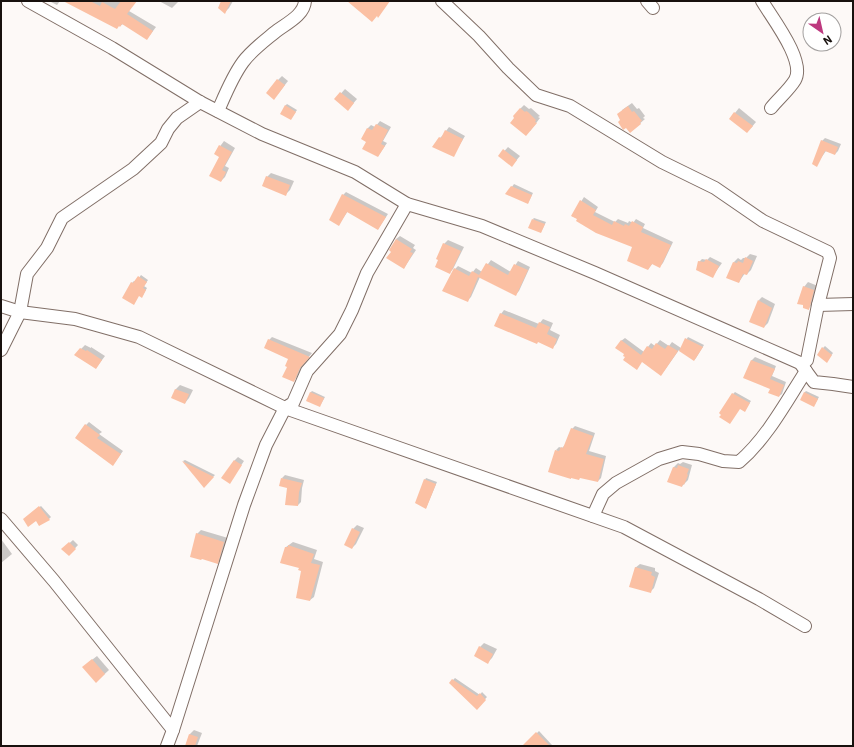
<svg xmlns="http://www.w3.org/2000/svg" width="854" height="747" font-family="'IBM Plex Sans',sans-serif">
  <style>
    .shadow { fill: #0003 }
    .building { fill: #fbc0a3 }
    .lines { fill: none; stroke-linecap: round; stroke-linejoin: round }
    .minor-casing { stroke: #816f67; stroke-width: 14 }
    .minor { stroke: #fff; stroke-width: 12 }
  </style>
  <rect width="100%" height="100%" fill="#fdf9f7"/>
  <g class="shadow">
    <polygon points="49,1 60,1 57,5"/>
    <polygon points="66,1 134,1 129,11 156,27 150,35 123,24 120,26"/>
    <polygon points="159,1 179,1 172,8"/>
    <polygon points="222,1 233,1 229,8 225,12"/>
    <polygon points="282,76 288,81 278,94 278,80"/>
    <polygon points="345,89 357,99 352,105 336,99"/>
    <polygon points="632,103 637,109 639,108 645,116 643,118 645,119 630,132 621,120 622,110"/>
    <polygon points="287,104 297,110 292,117 285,106"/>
    <polygon points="524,105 529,109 531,108 540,116 538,117 540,118 530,131 520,109"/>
    <polygon points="739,108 756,122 751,128 730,119"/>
    <polygon points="380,121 391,127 383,141 387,143 378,156 367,142 368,128 371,125 375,127"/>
    <polygon points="449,127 465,136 453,156 440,138 443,135"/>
    <polygon points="825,138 841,144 838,151 835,154 826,151 816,165 822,141"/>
    <polygon points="224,141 235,148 225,166 229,168 225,177 221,181 220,156 215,153"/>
    <polygon points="508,147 520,156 515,162 500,156"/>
    <polygon points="271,173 294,181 290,190 286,194 267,177"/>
    <polygon points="514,184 533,193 528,203 507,194"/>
    <polygon points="346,192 388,214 378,229 348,211 339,224 343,195"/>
    <polygon points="584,197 598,207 595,212 615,222 618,219 628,223 629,221 633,223 636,219 645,224 643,228 673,242 663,263 660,266 653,263 648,269 634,247 572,216"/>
    <polygon points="534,218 546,222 541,232 533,219"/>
    <polygon points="400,236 415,245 413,248 416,250 404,268 392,251 396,239"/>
    <polygon points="448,240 464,247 453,269 449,273 444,244"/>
    <polygon points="750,254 757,256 751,270 747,274 745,273 739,282 734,262 738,258 741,260 743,258 746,258"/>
    <polygon points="710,257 722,263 712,277 699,262 702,259 707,260"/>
    <polygon points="491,260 511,272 518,261 530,267 519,291 516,294 480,277 471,297 467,301 455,269 458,266 472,273 476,268 482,272"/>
    <polygon points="141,275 148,280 144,286 147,288 143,295 124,298 132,283 134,281 136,282"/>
    <polygon points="808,282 818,286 813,304 809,308 804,287"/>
    <polygon points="762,297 775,304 768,323 764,327 759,300"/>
    <polygon points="504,310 539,324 543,319 553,323 550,330 560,335 556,344 553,347 501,314"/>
    <polygon points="272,337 312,353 303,364 297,377 294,380 288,366 290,358 269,340"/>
    <polygon points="688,337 704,345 696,358 694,360 679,350 664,371 642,361 627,357 621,341 625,338 644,352 651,343 655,346 660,340 669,346 672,342 681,348"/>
    <polygon points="85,345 91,348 91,347 105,356 96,368 75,355"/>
    <polygon points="825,346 833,353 828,360 823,348"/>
    <polygon points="755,357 776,366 772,376 786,382 782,394 779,396 771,388 745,378 752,360"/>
    <polygon points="180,385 193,390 189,398 185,403 173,397 176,389"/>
    <polygon points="312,391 325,397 321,404 310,393"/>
    <polygon points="806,391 819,397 815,404 804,393"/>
    <polygon points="735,392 751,401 745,410 733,394"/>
    <polygon points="89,422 102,432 99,434 123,451 115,462 86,425"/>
    <polygon points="575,426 595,433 589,451 606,456 601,478 598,481 556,450 559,447 562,448 566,444 572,429"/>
    <polygon points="238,457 244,461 230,482 235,460"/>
    <polygon points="185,460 215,475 204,486 183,461"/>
    <polygon points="683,462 692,465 688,480 682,486 668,481 674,467 678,463 680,464"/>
    <polygon points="285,475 304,480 302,488 301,502 298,505 282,478"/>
    <polygon points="426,478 437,482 426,508 425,480"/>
    <polygon points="41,506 51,517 49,519 36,520 26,518"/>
    <polygon points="357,525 364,528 356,544 352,548 353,529"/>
    <polygon points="201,530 228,538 221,559 217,563 202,558 197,534"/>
    <polygon points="1,539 12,554 1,563"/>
    <polygon points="73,540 78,545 69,555 63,549"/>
    <polygon points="293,542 317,550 314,559 323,562 314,597 310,600 302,570 286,547"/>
    <polygon points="640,564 655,568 655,571 659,573 654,588 650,592 635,568"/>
    <polygon points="484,643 497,649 492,658 488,662 480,647"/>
    <polygon points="97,656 109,670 96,682 88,663"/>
    <polygon points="455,678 480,695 482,692 487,697 477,708 450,683"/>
    <polygon points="194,730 202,733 197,746 186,746 190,734"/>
    <polygon points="539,731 552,745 550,746 524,746"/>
  </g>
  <g class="building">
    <polygon points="63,1 90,1 100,6 102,2 115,9 121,1 137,1 127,14 153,31 147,40 122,24 120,27 119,26 117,29"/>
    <polygon points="221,1 231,1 225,14 218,8"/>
    <polygon points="347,1 390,1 378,18 377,16 372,22"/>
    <polygon points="277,79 285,85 274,100 266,93"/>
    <polygon points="340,92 354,103 348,111 334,99"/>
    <polygon points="285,105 296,112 291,120 280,114"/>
    <polygon points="628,106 632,112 634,111 642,121 640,122 641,124 630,133 626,128 623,130 618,122 620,120 617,114"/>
    <polygon points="520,108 525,112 526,111 528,112 536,120 535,122 537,123 526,136 510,123 514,118 513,116"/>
    <polygon points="734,112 753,126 747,133 729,119"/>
    <polygon points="376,124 388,130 381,144 385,146 378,157 362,149 366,142 361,139 367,128 372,130"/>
    <polygon points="445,130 463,139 454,157 432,147 439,137 441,138"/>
    <polygon points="821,140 838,147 835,155 825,151 817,167 812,164"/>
    <polygon points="219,145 232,152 222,170 226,172 221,182 209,176 219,157 214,154"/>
    <polygon points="503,149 517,160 512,167 498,156"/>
    <polygon points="266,176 290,185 286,196 262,186"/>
    <polygon points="511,186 532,195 528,204 505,194"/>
    <polygon points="342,194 386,217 378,230 347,212 339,226 329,220"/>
    <polygon points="580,200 596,210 593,215 612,225 614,221 624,226 625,224 629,226 632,221 643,227 641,232 671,245 660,268 652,264 648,270 627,261 632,247 596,233 576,221 577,219 571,216"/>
    <polygon points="532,219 545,224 541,233 528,228"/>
    <polygon points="396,239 412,249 410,252 413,253 404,269 386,258 391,252 389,250"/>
    <polygon points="443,243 461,251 450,274 435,267 438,260 436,259"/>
    <polygon points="745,257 753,261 747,275 743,274 739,283 726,278 733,262 737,263 738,261 743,263"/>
    <polygon points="706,259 719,266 713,278 696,270 698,261 704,262"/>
    <polygon points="486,263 508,275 514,264 528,270 516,296 478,277 468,302 442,291 454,268 469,276 472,271 479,275"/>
    <polygon points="138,276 147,282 143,288 146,290 142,298 139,296 134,305 122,298 131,282 133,283"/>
    <polygon points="803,286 814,290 809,310 803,308 803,305 797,304"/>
    <polygon points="758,300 772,308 764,328 749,322"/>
    <polygon points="500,313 536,328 539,322 550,327 547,334 557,339 553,349 538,342 537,344 494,326"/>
    <polygon points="685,338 703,347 694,361 679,351"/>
    <polygon points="268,339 310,357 300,368 294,382 282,377 287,367 285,366 288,359 264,348"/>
    <polygon points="621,340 641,355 647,346 652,349 656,343 665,349 668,345 678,351 661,376 642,362 637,370 623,360 625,357 623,356 624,354 615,348"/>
    <polygon points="822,347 832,355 827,363 817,355"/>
    <polygon points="80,348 86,351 87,350 102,360 96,369 74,355"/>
    <polygon points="751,360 775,369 770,379 784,385 779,397 768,393 770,389 743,378"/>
    <polygon points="175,389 189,394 185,404 171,398"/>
    <polygon points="310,392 324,398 320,407 306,401"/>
    <polygon points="804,392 818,399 814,407 800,400"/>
    <polygon points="732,393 750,403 745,412 740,409 730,424 719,417 721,415 719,413"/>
    <polygon points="85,424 100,435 97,438 121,454 113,466 75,438"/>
    <polygon points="571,428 593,436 586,454 604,459 598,482 580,478 579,480 571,478 571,479 548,472 555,450 559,451 561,447 563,448"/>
    <polygon points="234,460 242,465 230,484 221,478"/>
    <polygon points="182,461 214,477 204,488"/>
    <polygon points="678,465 689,469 687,474 688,475 684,485 683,484 682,487 667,482 673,467 677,468"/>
    <polygon points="281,478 302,483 299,492 298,506 285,505 287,488 279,486"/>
    <polygon points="424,479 436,484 426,509 415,503"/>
    <polygon points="39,506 50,520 39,526 36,521 28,527 23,519"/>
    <polygon points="352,528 360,532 352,549 344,545"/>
    <polygon points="196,533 224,542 218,564 202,559 201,560 190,557"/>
    <polygon points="69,542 76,549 69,556 61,549"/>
    <polygon points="288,545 314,554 311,563 320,565 310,601 296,598 301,571 298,570 299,568 280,563 285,547 288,547"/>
    <polygon points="635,567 652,572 651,575 655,577 651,593 629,587"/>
    <polygon points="479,646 493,654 488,664 474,656"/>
    <polygon points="92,659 105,674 96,683 82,667"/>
    <polygon points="452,679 477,696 480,693 486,700 477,710 449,683"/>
    <polygon points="536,732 550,746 522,746"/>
    <polygon points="189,734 198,737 195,746 185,746"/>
  </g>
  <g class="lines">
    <defs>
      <g id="minor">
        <polyline points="28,1 112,48 200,102 262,134 355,172 407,204 482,226 595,273 800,363 814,382 833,384 853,387"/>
        <polyline points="442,1 479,36 508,68 536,95 570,106 662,162 715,188 763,221 828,252 830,258 818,305 807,360 804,363 800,363"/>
        <polyline points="647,1 653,8"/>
        <path d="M762,1c10,17 44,60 33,79 -6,10 -17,19 -24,28"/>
        <path d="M218,111c7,-16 14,-34 25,-49 8,-11 20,-20 31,-29 11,-9 30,-17 31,-32"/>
        <polyline points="818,305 853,304"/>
        <polyline points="1,306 20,312 75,319 139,337 285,408 624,527 759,599 805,626"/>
        <polyline points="1,350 20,312 27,274 47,248 62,218 133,169 161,143 168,129 177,118 200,102"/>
        <path d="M593,516l10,-22 13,-11 43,-24 23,-7 17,2 24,7 16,1c28,-24 47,-60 67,-91"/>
        <polyline points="1,519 54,581 173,730"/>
        <polyline points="167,746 173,730 244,505 266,445 285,408 293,403 307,371 340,334 352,310 367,273 407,204"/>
      </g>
    </defs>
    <use href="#minor" class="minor-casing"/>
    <use href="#minor" class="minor"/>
  </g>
  <rect width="854" height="747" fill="none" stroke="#18110e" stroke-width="4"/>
  <g transform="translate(822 32) rotate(146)"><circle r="19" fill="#ffffff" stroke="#a3a09f"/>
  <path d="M0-3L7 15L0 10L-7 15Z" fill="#bd397f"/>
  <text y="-6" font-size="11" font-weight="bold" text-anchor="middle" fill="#18110e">N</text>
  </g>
</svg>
